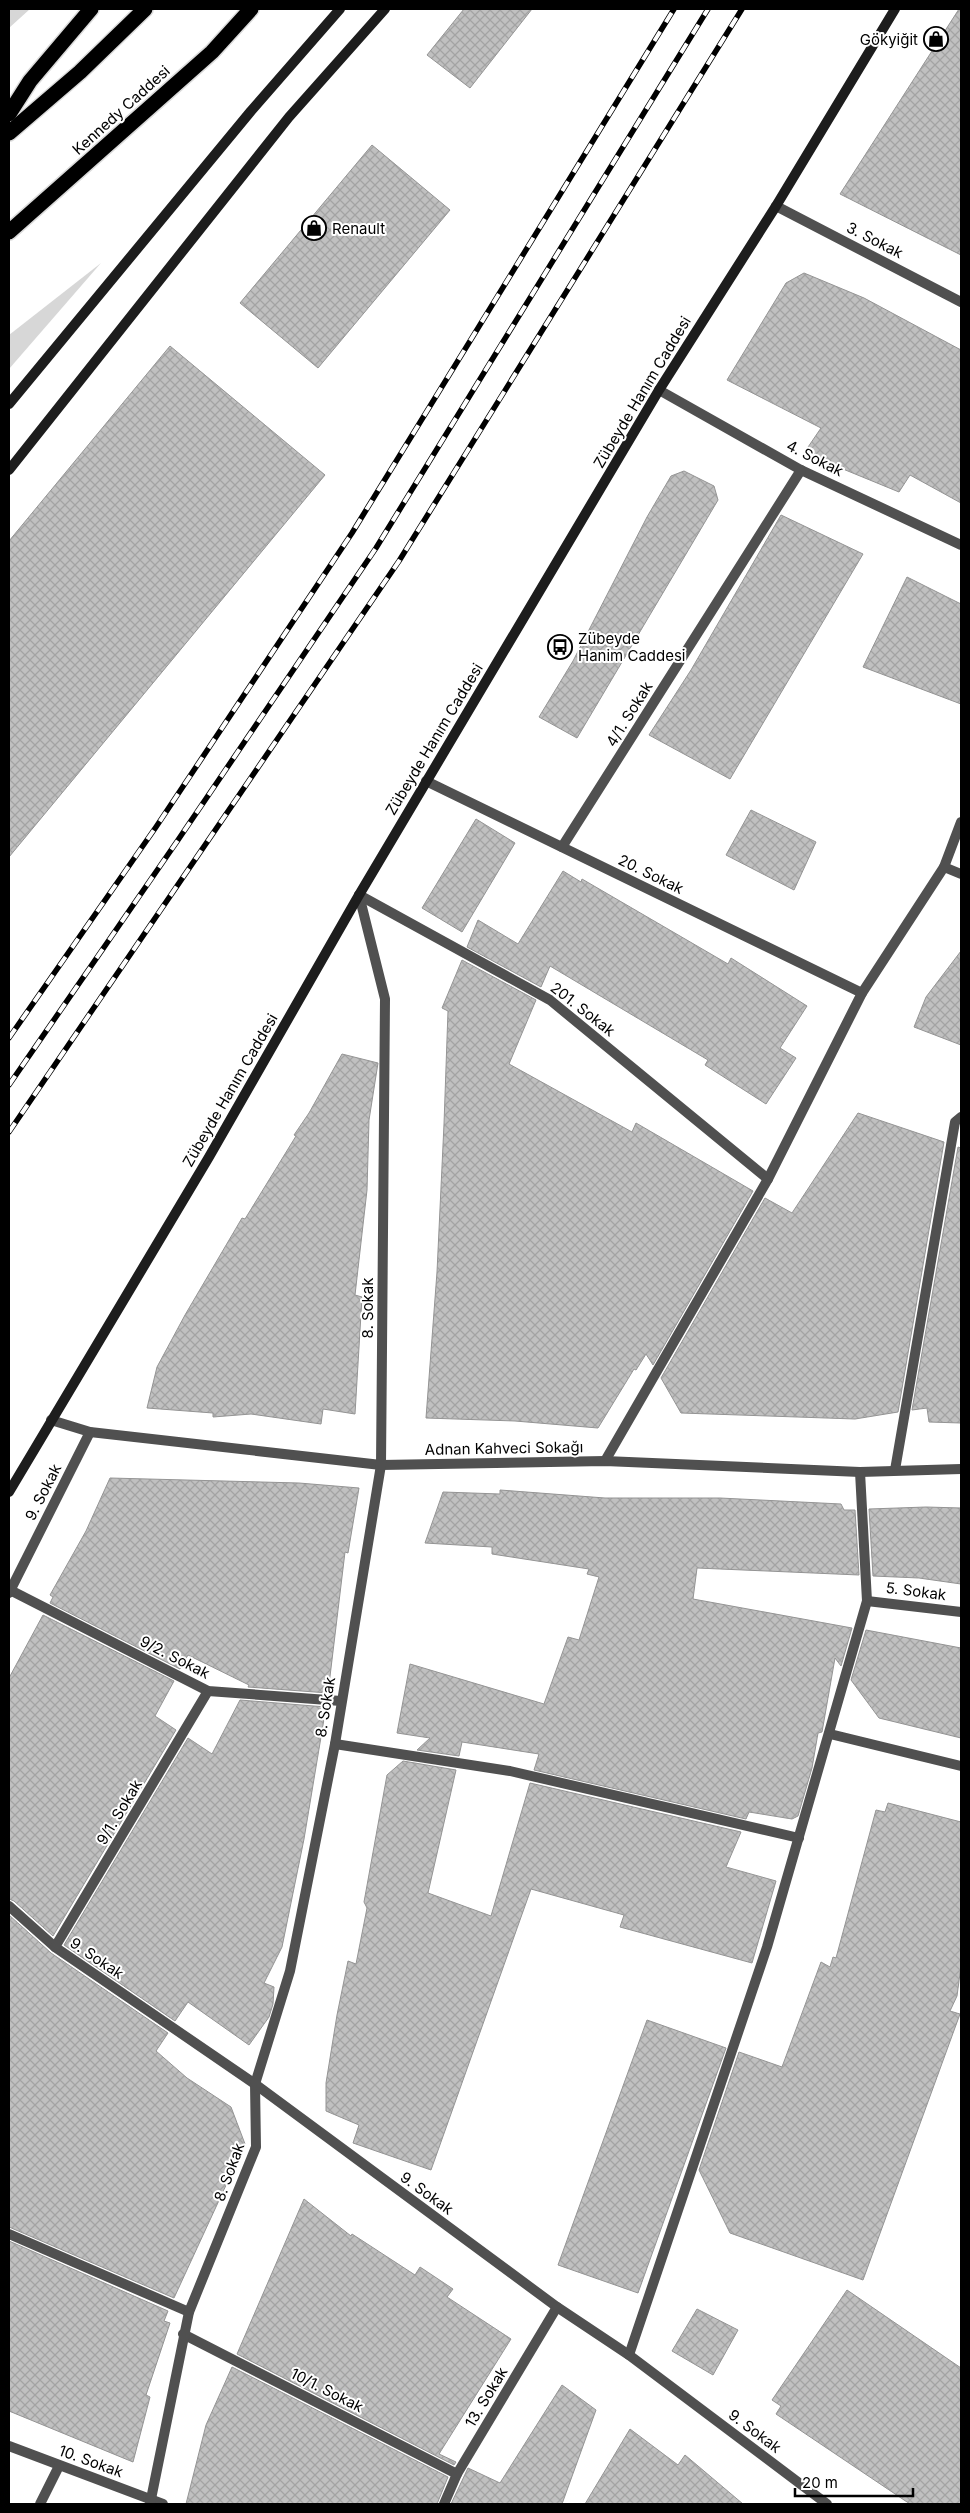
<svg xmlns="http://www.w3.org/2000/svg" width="970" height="2513" font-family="Inter,sans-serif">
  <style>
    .green { fill: #d7d7d7 }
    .building { fill: url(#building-cross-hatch); stroke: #949494 }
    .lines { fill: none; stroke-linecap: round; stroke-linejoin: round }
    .highway-casing { stroke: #dbdbdb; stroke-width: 18 }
    .street { stroke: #505050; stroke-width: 10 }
    .secondary { stroke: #1d1d1d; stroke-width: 10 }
    .highway { stroke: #000; stroke-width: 15 }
    .rail-casing { stroke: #000; stroke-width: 5.5 }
    .rail { stroke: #fff; stroke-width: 4; stroke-dasharray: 11; stroke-linecap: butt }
    .labels { text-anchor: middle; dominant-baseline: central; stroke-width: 4; stroke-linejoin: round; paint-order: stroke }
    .poi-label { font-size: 15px; fill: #000; stroke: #fff; text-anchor: start }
    .street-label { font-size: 15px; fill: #000; stroke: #fff }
  </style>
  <defs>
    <pattern id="building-cross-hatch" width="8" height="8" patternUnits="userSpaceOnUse" patternTransform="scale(1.25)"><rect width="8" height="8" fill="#c0c0c0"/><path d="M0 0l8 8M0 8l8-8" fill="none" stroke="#a3a3a3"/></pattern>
  </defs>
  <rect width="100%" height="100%" fill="#fff"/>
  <g class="green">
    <polygon points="9,9 30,9 9,28"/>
    <polygon points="101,263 9,369 9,335"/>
  </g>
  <g class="building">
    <polygon points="464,9 532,9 470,88 427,55"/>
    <polygon points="959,9 961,9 961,255 840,194"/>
    <polygon points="372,145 450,210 318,368 240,303"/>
    <polygon points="804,273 864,298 961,350 961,503 910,475 899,492 804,453 821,428 727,380 786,283"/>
    <polygon points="170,346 325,475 9,857 9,541"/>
    <polygon points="684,471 714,486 718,500 577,738 539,717 573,661 647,517 671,476"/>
    <polygon points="781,515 863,554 730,779 649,735 691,670"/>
    <polygon points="907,577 961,604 961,704 863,667"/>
    <polygon points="751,810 816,842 794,890 726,855"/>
    <polygon points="476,819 515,843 462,932 422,908"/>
    <polygon points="563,871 581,882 582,879 728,964 731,958 807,1006 780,1048 796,1058 766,1104 705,1065 708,1060 550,966 541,987 467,947 478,920 518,944"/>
    <polygon points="961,951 961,1045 914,1027 926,997"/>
    <polygon points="462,960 536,1000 509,1064 632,1132 636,1123 753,1191 653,1365 646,1354 636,1370 634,1369 598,1428 515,1421 426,1418 437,1272 444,1124 448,1011 442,1008"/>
    <polygon points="342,1054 378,1063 369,1120 367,1190 355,1295 362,1297 355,1414 323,1409 321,1424 251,1414 213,1417 213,1413 147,1408 157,1367 185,1315 242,1218 245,1219 296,1136 294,1135 309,1113"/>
    <polygon points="858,1113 944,1142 898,1412 855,1419 681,1413 661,1378 765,1198 792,1213"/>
    <polygon points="958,1147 961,1148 961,1423 929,1422 927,1408 912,1410"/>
    <polygon points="110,1478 299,1483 359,1488 348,1553 345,1552 328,1693 248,1687 249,1685 188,1655 180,1669 50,1603 53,1597 50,1595 86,1531"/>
    <polygon points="500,1490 605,1498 720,1498 841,1504 844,1510 855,1510 859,1575 697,1568 693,1599 852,1628 841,1666 835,1658 822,1732 818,1733 812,1768 798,1816 792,1819 749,1812 746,1819 534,1770 539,1754 462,1742 459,1756 417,1750 430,1738 397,1733 410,1664 544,1704 568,1637 579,1640 599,1577 587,1574 589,1569 492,1554 492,1547 425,1543 443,1492 500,1494"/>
    <polygon points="926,1507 961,1508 961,1584 919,1578 873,1576 869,1509"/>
    <polygon points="43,1615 174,1681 155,1716 176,1730 53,1936 14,1901 9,1899 9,1678"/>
    <polygon points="866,1630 961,1648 961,1738 879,1718 851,1680"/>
    <polygon points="240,1700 326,1707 304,1839 282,1947 264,1983 274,1987 273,2004 269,2017 249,2045 188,2002 175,2021 64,1945 188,1738 212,1754"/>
    <polygon points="403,1761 456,1770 428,1893 491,1916 530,1783 741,1832 726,1867 776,1881 752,1963 620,1927 624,1915 531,1889 431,2170 353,2143 359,2125 326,2111 326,2083 337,2015 348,1961 356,1964 367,1908 364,1902 387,1775"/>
    <polygon points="888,1803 961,1822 961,1966 957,1996 950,2011 960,2014 863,2280 730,2233 699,2170 739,2052 782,2067 821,1962 830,1967 833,1957 836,1958 876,1810 885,1812"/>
    <polygon points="9,1915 51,1953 168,2033 156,2051 187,2078 231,2107 245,2144 174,2298 9,2227"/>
    <polygon points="647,2020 726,2048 638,2293 558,2265"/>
    <polygon points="304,2199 351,2236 352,2234 415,2275 420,2267 453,2289 447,2297 511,2339 439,2454 456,2462 454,2465 237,2354"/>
    <polygon points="9,2241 168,2311 164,2321 170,2323 146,2395 150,2397 133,2462 9,2411"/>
    <polygon points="847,2290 961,2368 961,2504 910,2504 776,2414 781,2406 772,2400"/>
    <polygon points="697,2309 738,2330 713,2375 672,2351"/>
    <polygon points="232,2367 448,2477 437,2504 186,2504 206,2425"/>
    <polygon points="562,2385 596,2410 562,2504 451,2504 468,2468 500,2483"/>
    <polygon points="630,2429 678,2465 685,2455 743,2504 585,2504"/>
  </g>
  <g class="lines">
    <defs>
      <g id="highway">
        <polyline points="9,114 30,81 91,9"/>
        <polyline points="9,133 80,72 145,9"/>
        <polyline points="9,232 212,52 251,9"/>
      </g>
    </defs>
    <use href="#highway" class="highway-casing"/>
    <g class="street">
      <polyline points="776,206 961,302"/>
      <polyline points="659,390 801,470 961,545"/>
      <polyline points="426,781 862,993"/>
      <polyline points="562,847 801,470"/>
      <polyline points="944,867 961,874"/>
      <polyline points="359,895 550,1000 768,1179"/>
      <polyline points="51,1420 90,1432 381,1465 605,1461 860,1472 961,1469"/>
      <polyline points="605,1461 768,1179 862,993 944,867 961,822"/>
      <polyline points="895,1470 955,1122 961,1117"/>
      <polyline points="10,1590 208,1691 341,1701"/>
      <polyline points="9,1593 90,1432"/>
      <polyline points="867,1601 961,1612"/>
      <polyline points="830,1734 961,1766"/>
      <polyline points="335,1744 510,1771 799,1838"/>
      <polyline points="9,1906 55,1947 255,2084 557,2307 629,2355 827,2504"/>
      <polyline points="55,1947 208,1691"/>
      <polyline points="9,2234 189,2312"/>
      <polyline points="183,2334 457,2474"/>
      <polyline points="629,2355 767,1947 867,1601 860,1472"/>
      <polyline points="9,2446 163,2504"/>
      <polyline points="40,2504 59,2466"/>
      <polyline points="150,2504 189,2312 256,2147 255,2084 290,1971 335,1744 381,1465 385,999 359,895"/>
      <polyline points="444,2504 457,2474 557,2307"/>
    </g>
    <g class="secondary">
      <polyline points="9,404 251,111 340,9"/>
      <polyline points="9,470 289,117 385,9"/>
      <polyline points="9,1492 209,1157 359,895 659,390 776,206 895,9"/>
    </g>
    <use href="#highway" class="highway"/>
    <defs>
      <g id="rail">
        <polyline points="9,1038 156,827 352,533 674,9"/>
        <polyline points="9,1085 178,840 376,548 708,9"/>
        <polyline points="9,1132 399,561 742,9"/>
      </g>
    </defs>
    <use href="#rail" class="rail-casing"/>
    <use href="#rail" class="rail"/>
  </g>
  <defs>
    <symbol id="shop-ring" viewBox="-11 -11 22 22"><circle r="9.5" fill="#fff" stroke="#000" stroke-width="1.5"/><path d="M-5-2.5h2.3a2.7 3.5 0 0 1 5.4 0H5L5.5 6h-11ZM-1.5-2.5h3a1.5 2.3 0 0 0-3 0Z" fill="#000"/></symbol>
    <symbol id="bus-ring" viewBox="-11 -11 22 22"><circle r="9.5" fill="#fff" stroke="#000" stroke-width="1.5"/><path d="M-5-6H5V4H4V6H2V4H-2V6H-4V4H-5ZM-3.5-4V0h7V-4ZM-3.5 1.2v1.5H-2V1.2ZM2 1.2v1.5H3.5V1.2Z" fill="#000"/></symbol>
  </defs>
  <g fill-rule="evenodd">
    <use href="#shop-ring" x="922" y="25" width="28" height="28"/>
    <use href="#shop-ring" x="300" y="214" width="28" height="28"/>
    <use href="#bus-ring" x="546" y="633" width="28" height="28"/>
  </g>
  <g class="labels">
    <g class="poi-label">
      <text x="918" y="39" text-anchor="end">Gökyiğit</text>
      <text x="332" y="228">Renault</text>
      <text x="578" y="638">Zübeyde<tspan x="578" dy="17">Hanim Caddesi</tspan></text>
    </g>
    <g class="street-label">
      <text transform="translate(121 110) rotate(-42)">Kennedy Caddesi</text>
      <text transform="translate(875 240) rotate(27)">3. Sokak</text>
      <text transform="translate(642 392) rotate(-59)">Zübeyde Hanım Caddesi</text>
      <text transform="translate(815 458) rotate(27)">4. Sokak</text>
      <text transform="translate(629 714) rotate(-58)">4/1. Sokak</text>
      <text transform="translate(434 739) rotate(-59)">Zübeyde Hanım Caddesi</text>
      <text transform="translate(651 874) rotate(26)">20. Sokak</text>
      <text transform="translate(583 1009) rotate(38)">201. Sokak</text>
      <text transform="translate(230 1090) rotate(-60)">Zübeyde Hanım Caddesi</text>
      <text transform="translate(367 1308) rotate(-90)">8. Sokak</text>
      <text transform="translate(504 1448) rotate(-1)">Adnan Kahveci Sokağı</text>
      <text transform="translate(43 1492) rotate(-63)">9. Sokak</text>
      <text transform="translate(916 1591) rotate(7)">5. Sokak</text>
      <text transform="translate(175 1657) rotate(27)">9/2. Sokak</text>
      <text transform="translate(325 1707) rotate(-81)">8. Sokak</text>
      <text transform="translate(119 1812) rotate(-59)">9/1. Sokak</text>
      <text transform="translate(97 1958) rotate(34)">9. Sokak</text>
      <text transform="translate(229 2172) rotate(-70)">8. Sokak</text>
      <text transform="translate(427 2193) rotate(36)">9. Sokak</text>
      <text transform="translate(327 2390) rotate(27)">10/1. Sokak</text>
      <text transform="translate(486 2397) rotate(-59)">13. Sokak</text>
      <text transform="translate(755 2431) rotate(37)">9. Sokak</text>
      <text transform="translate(91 2461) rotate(20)">10. Sokak</text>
    </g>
  </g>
  <rect width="970" height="2513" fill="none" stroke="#000000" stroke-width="20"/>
  <path d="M795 2488v8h118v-8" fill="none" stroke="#000000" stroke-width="2.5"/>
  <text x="802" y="2488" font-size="15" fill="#000000" stroke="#ffffff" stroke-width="4" paint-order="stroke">20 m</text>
</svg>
